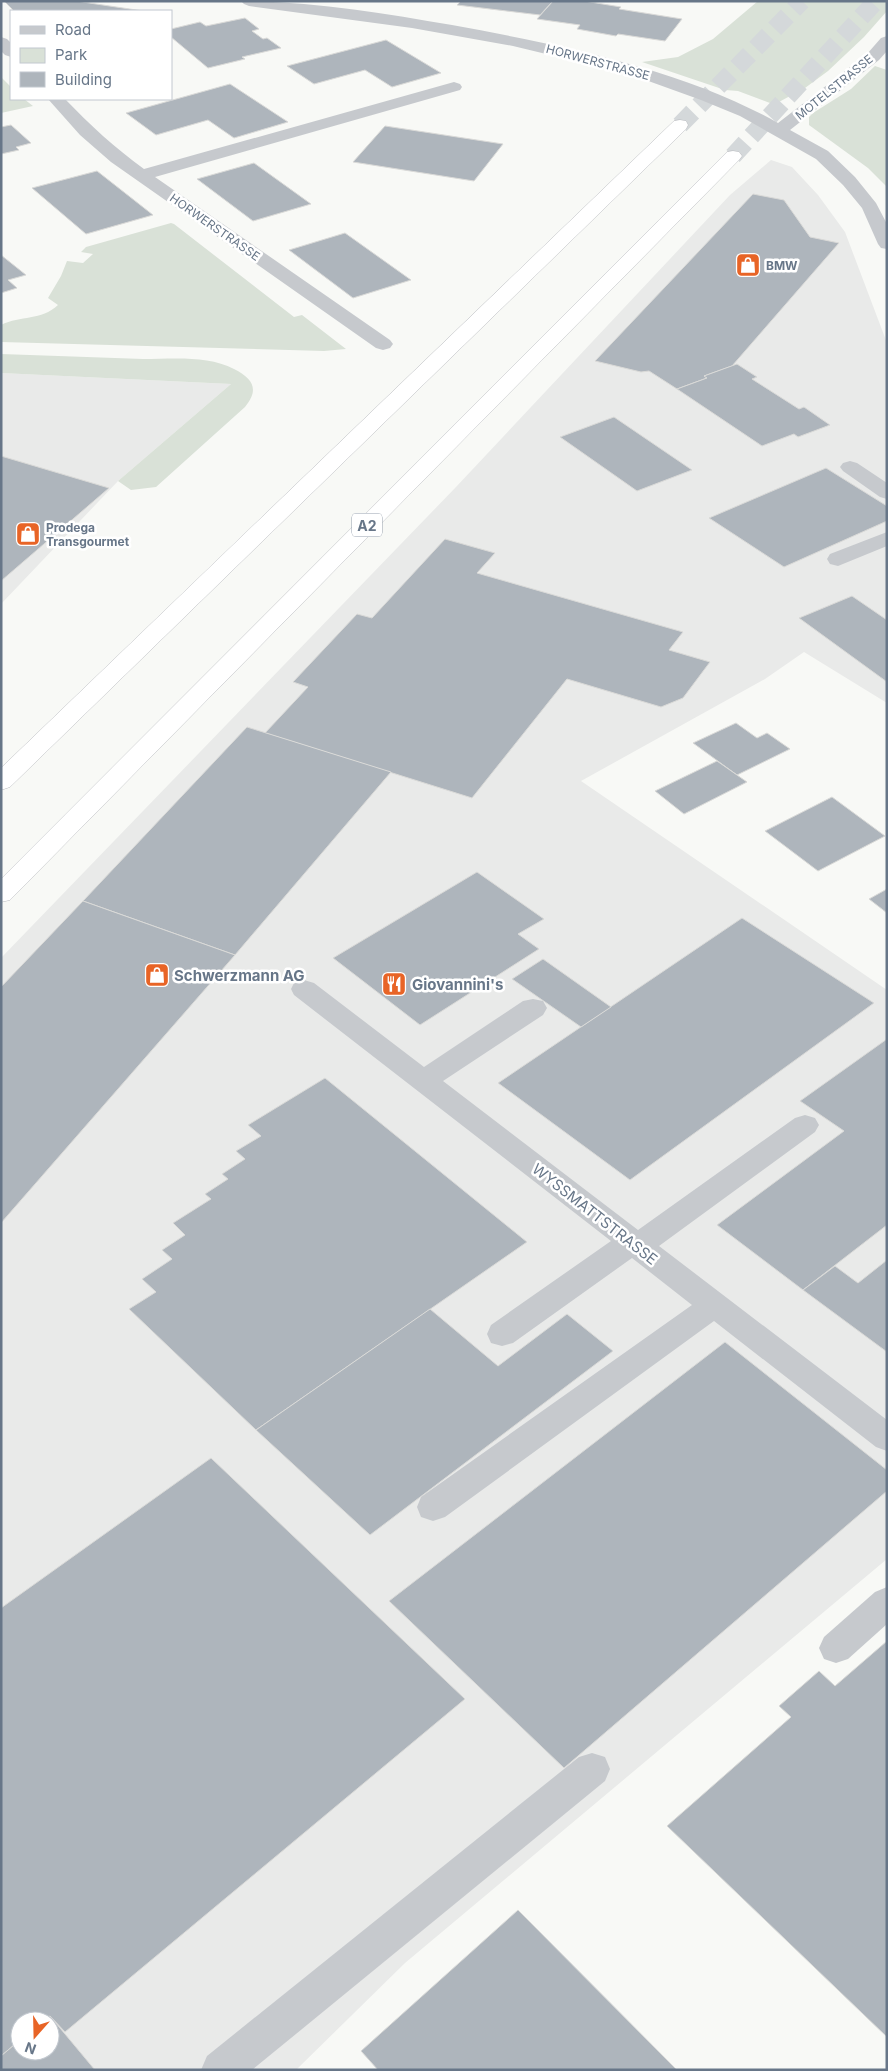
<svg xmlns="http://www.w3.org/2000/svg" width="888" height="2071" font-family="Inter,sans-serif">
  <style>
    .built { fill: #e9eae9; fill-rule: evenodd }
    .green { fill: #d9e1d7 }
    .building { fill: #aeb5bc; stroke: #dadad8 }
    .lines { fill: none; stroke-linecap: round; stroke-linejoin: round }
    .highway-tunnel { stroke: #d4d8da; stroke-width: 18; stroke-dasharray: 18 9; stroke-linecap: butt }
    .highway-casing { stroke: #bbbdc1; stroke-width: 1 }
    .minor { fill: #c6c9cd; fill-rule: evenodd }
    .highway { fill: #fff; fill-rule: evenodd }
    .labels { text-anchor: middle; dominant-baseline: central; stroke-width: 5; stroke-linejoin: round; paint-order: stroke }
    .far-street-label { font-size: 12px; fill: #677688; stroke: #fff }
    .far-poi-label { font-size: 12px; font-weight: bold; fill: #677688; stroke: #fff; text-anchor: start }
    .shield { fill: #fff; stroke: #959fac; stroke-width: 1 }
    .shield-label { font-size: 14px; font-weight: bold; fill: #677688 }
    .poi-label { font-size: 15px; font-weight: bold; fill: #677688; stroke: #fff; text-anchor: start }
    .street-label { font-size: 15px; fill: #677688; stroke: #fff }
  </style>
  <rect width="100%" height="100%" fill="#f8f9f6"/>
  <g class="built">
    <path d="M771,160l21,7 26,28 27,37 42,111v360l-83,-51 -39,27 -184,102 306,209v569l-482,404 -109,107h-295v-1112l455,-471 274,-292zM20,2021h30v30h-30z"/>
    <polygon points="1,373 231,384 118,481 1,604"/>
  </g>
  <g class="green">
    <polygon points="758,1 887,1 887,11 864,37 828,71 805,88 777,103 770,103 738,91 725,90 642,62 678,57 713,39"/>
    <polygon points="875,66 887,70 887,187 868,168 809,125 809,117 813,113 851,89"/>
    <polygon points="1,77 11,87 11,99 24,99 33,106 1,113"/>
    <path d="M171,223l3,1 120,93 8,-2 44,34 -22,2 -323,-9v-17c20,-10 40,-4 57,-20l-10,-7 13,-22 6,-15 16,2 10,-9 -12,-2 5,-5z"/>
    <path d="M1,354c48,2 95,3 142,5 29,0 65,-4 91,10 20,10 25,21 11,38l-89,80 -25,3 -13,-9 113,-97 -230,-11z"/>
  </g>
  <g class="building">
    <polygon points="4,1 76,1 143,11 14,11"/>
    <polygon points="461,1 553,1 540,15 457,5"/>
    <polygon points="553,1 584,1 621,7 619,9 682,19 665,41 618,34 616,36 577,29 580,25 537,19"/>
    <polygon points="245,18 259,29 252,31 263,39 267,38 281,48 242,57 245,59 208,68 171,37 171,29 200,22 206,26"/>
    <polygon points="386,40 441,73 392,87 365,70 314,84 287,66"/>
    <polygon points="230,84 288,122 234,138 208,120 156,135 126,113"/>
    <polygon points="11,125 31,143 16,147 19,150 1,154 1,127"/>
    <polygon points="385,126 503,144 474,181 353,162"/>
    <polygon points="254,163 311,204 253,221 197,179"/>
    <polygon points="97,171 153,215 86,234 32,188"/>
    <polygon points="753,194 784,200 810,237 839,243 732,366 704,376 707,378 677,389 649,371 641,372 595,361"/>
    <polygon points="345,233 411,280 353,298 289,250"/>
    <polygon points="1,255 26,275 8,280 17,288 1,293"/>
    <polygon points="737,364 757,377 752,379 799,409 804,407 830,425 798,437 794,434 762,446 677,389 707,378 704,376"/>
    <polygon points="614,417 692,470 637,491 560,437"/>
    <polygon points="1,456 109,488 1,581"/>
    <polygon points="826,468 887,506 887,521 784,567 709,518"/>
    <polygon points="445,539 495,553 477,573 683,632 669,650 710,662 683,698 661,707 567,679 472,798 265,733 308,687 293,682 357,614 372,618"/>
    <polygon points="852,596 887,620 887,682 799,618"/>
    <polygon points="736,723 757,738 767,733 790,749 737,775 693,743"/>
    <polygon points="247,727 391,772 235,955 83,901"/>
    <polygon points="717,761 747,782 684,814 655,791"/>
    <polygon points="832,797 885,836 818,871 765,831"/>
    <polygon points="477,872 544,919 518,934 539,949 420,1025 333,958"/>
    <polygon points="887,889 887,913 869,899"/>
    <polygon points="83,901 235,955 1,1223 1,987"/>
    <polygon points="742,918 874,1003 630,1180 498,1083"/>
    <polygon points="543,959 611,1007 581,1027 512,979"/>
    <polygon points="887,1039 887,1225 803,1290 717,1225 844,1131 800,1101"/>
    <polygon points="325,1078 527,1242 256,1430 129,1309 156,1292 142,1279 172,1259 162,1250 185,1235 173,1223 211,1199 205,1194 228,1179 222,1174 245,1159 236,1151 261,1136 248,1125"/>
    <polygon points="887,1260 887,1352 803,1290 835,1266 858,1283"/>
    <polygon points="430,1309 498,1366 567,1314 613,1351 370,1535 256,1430"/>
    <polygon points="725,1342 887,1470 887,1491 564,1768 389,1601"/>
    <polygon points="211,1458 465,1699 65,2032 50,2016 43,2021 20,2021 20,2040 1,2056 1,1608"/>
    <polygon points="887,1641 887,2037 667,1826 791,1717 779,1706 819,1671 835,1686"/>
    <polygon points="518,1910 677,2070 378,2070 361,2051"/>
    <polygon points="50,2016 95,2070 1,2070 1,2056 20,2040 20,2051 50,2051 50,2021 43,2021"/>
  </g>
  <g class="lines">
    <g class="highway-tunnel">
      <polyline points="680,125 802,1"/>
      <polyline points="733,156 876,1"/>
    </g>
    <defs>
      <g id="highway">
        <polygon points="680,120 686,121 688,125 686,129 10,787 1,790 1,768 674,121"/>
        <polygon points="733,151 739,152 742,156 739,160 10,900 1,902 1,879 727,152"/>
      </g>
    </defs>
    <use href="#highway" class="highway-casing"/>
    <g class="minor">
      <path d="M241,1c71,0 142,12 211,24 108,20 231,44 326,98l89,-69 14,-16 6,-2v15l-8,9 -89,70 38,21 27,26 21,26 11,21v25l-6,-1 -3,-4 -16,-36 -19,-23 -27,-26 -76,-43 -39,-16 -72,-26 -116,-28 -101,-18 -163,-22 -5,-2z"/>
      <polygon points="1,37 7,39 11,43 11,57 5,55 1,51"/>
      <path d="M454,82l6,2 2,3 -2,3 -305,87 235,163 3,4 -3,4 -7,2 -7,-2 -265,-186 -31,-27 -32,-36h17c25,26 50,49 79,70z"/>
      <polygon points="850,461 857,463 887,483 887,499 880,497 843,471 840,467 843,463"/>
      <polygon points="887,532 887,546 838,566 830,564 827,559 830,554"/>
      <polygon points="304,980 314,983 424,1067 523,1001 533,999 543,1001 547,1008 543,1015 443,1081 638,1230 795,1118 805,1115 815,1118 819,1125 815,1132 659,1246 887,1420 887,1451 876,1447 714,1321 445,1517 433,1521 421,1517 417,1507 421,1497 692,1305 632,1258 513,1343 502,1346 491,1343 487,1334 491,1325 611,1241 294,995 291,989 294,983"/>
      <polygon points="887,1587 887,1624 848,1659 836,1663 824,1659 819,1648 824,1637 875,1592"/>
      <polygon points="592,1753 605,1757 610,1769 605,1781 252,2070 201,2070 207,2056 579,1757"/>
    </g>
    <use href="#highway" class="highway"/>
  </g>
  <defs>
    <symbol id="shop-square" viewBox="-11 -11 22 22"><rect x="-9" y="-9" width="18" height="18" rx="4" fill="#e86426" stroke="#fff"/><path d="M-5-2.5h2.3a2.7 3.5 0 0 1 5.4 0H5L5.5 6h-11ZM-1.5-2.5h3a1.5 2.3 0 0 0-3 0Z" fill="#fff"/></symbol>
    <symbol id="restaurant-square" viewBox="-11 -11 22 22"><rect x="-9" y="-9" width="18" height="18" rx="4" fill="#e86426" stroke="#fff"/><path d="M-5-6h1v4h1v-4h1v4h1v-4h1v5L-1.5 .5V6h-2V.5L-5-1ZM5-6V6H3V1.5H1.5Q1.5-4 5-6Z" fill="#fff"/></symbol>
  </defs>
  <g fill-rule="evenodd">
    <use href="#shop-square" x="734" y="251" width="28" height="28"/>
    <use href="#shop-square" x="14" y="520" width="28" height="28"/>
    <use href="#shop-square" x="143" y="961" width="28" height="28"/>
    <use href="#restaurant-square" x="380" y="970" width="28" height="28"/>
  </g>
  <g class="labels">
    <g class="far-street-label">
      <text transform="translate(598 62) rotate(15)">HORWERSTRASSE</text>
      <text transform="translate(834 87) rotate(-39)">MOTELSTRASSE</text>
      <text transform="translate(215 227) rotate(35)">HORWERSTRASSE</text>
    </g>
    <g class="far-poi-label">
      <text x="766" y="265">BMW</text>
      <text x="46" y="527">Prodega<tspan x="46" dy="14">Transgourmet</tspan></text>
    </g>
    <rect class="shield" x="352" y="513.5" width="30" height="23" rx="4"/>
    <g class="shield-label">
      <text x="367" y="525">A2</text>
    </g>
    <g class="poi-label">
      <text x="174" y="975">Schwerzmann AG</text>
      <text x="412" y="984">Giovannini's</text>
    </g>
    <g class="street-label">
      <text transform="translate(595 1214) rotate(38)">WYSSMATTSTRASSE</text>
    </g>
  </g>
  <rect width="888" height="2071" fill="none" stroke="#677688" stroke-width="5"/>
  <rect x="10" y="10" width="162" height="90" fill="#ffffff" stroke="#c2c8cf"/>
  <rect x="20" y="26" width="25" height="8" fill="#c6c9cd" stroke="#c2c8cf"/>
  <text x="55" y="35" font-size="15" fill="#677688">Road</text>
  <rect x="20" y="48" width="25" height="15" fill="#d9e1d7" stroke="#c2c8cf"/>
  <text x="55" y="60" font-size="15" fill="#677688">Park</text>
  <rect x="20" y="72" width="25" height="15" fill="#aeb5bc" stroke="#c2c8cf"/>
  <text x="55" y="85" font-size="15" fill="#677688">Building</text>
  <g transform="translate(35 2036) rotate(200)"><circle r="24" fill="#ffffff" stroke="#c2c8cf"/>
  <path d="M0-4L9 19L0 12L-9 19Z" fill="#e86426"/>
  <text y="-8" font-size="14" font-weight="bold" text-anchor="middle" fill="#677688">N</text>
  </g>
</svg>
